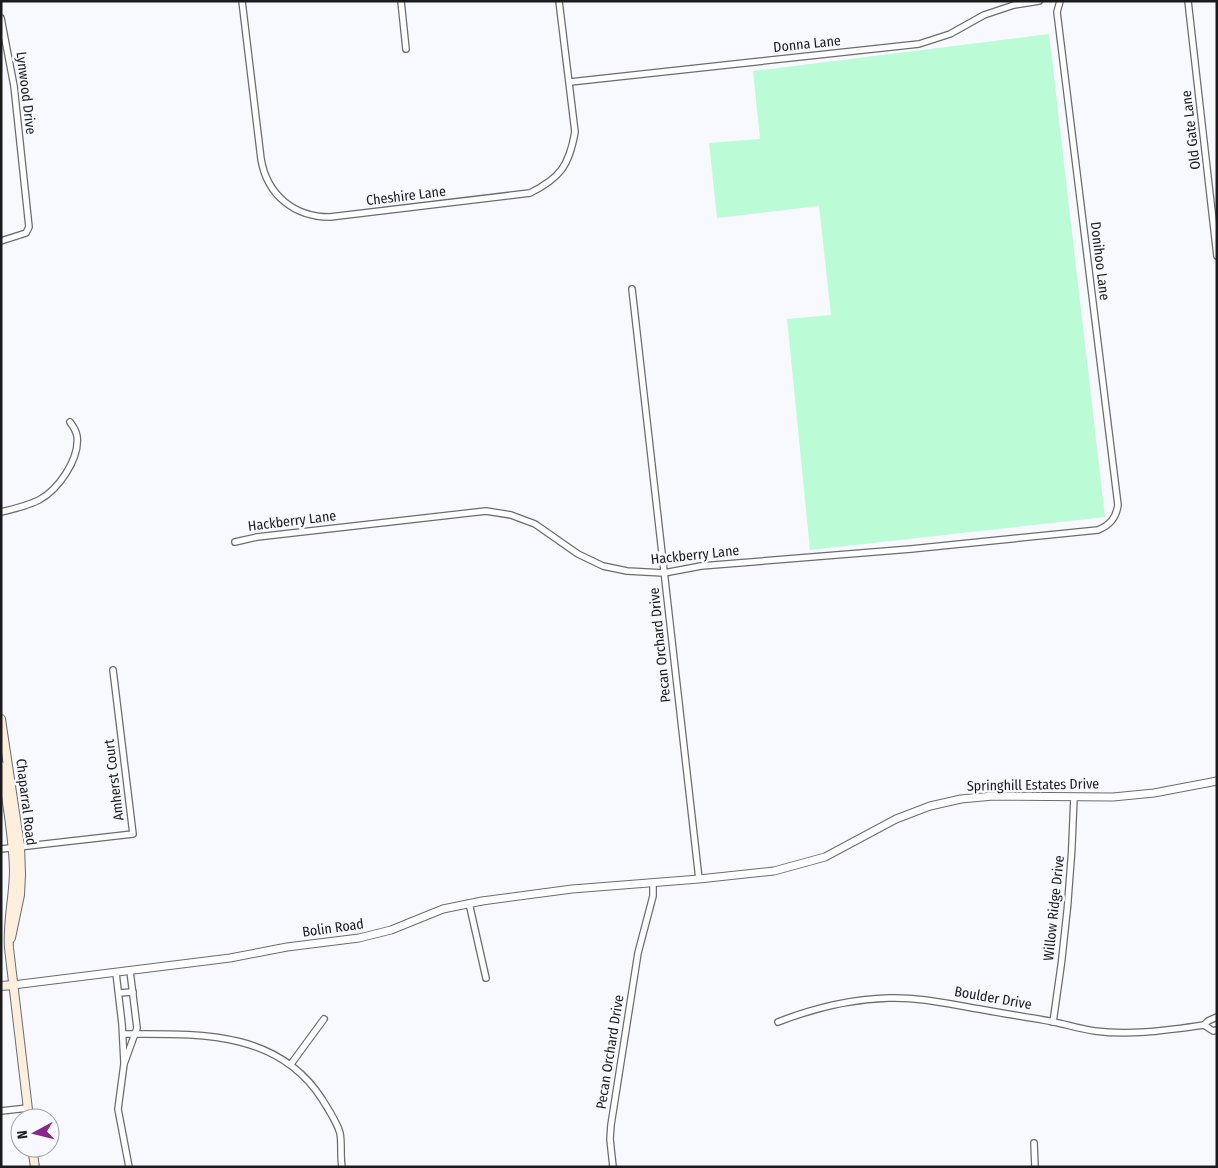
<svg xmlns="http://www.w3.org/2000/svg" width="1218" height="1168" font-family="'Fira Sans Condensed',sans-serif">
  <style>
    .green { fill: #bbfcd6 }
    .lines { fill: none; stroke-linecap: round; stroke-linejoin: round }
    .minor-casing { stroke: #6b6c71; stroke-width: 8 }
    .tertiary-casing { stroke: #6b6c71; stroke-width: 9 }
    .secondary-casing { stroke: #6b6c71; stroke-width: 10 }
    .minor { stroke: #fff; stroke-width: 5.5 }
    .tertiary { stroke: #fff; stroke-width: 7 }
    .secondary { stroke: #feeedc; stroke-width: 8 }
    .labels { text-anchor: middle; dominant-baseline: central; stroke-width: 5; stroke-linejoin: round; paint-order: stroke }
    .street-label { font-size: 14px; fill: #1b1b1d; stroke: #f7f9ff }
  </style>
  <rect width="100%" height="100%" fill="#f7f9ff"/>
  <polygon class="green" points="1049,34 1105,517 810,550 787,319 831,315 819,206 717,218 709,143 760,139 753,71"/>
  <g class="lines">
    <defs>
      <g id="minor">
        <path d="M242,1l19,158c6,36 33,58 69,58l200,-24c30,-15 39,-27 45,-61l-16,-131"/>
        <polyline points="401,1 406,49"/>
        <polyline points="1188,1 1217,256"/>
        <polyline points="1,18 14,86 29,227 26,233 1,241"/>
        <polyline points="570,82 919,44 950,34 984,15 1014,5 1039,1"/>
        <polyline points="632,289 699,879"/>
        <path d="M1,512c13,-3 26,-6 38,-12 19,-10 41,-41 38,-64 -1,-5 -4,-10 -7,-14"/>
        <path d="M235,542l22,-5 229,-26 25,4 24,9 43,30 25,12 24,5 37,2 37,-7 210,-17 187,-19c12,-5 18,-12 20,-25l-61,-493 3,-11"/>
        <polyline points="1,849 133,834 113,670"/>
        <polyline points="469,903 486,978"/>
        <polyline points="116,973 122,1024 124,1062"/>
        <polyline points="119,993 133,992"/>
        <path d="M778,1022c36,-14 73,-23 111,-24 31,-1 60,6 90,11 25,5 50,8 75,13 14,3 27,7 41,9 36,5 73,-1 109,-6l4,-4 9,-4"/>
        <path d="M1053,1022c12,-75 19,-150 21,-225"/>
        <polyline points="1204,1025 1213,1031 1217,1030"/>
        <path d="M123,1034c73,0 154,-5 199,65 6,10 15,23 18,34 2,11 0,22 2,34"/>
        <polyline points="291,1064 324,1019"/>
        <polyline points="1,1111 28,1108"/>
        <polyline points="1034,1143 1035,1167"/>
        <polyline points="129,1167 118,1109 124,1064 137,1028 130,971"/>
        <polyline points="613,1167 610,1139 611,1125 638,953 653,896 653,883"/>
      </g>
      <polyline id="tertiary" points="13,985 230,958 287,947 359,938 391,930 443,909 482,901 572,889 699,879 774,871 825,857 896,819 930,806 961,799 993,796 1113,797 1154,793 1217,781"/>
      <g id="secondary">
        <polyline points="1,719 20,846 21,874 20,895 11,938"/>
        <path d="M1,766c6,34 12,70 13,104 0,26 -7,52 -5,78l20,170"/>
        <polyline points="1,986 13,985"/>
        <polyline points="32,1148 35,1167"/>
      </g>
    </defs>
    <use href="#minor" class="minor-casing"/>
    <use href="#tertiary" class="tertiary-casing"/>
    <use href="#secondary" class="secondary-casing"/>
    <use href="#minor" class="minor"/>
    <use href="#tertiary" class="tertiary"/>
    <use href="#secondary" class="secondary"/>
  </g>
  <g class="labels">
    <g class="street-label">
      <text transform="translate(807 44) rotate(-6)">Donna Lane</text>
      <text transform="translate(26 93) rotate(83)">Lynwood Drive</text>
      <text transform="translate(1191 130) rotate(-97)">Old Gate Lane</text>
      <text transform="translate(406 196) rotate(-7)">Cheshire Lane</text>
      <text transform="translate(1100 261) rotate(83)">Donihoo Lane</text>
      <text transform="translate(292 521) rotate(-7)">Hackberry Lane</text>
      <text transform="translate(695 555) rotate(-6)">Hackberry Lane</text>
      <text transform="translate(660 645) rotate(-96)">Pecan Orchard Drive</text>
      <text transform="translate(114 780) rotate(-97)">Amherst Court</text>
      <text transform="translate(1033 785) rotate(-1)">Springhill Estates Drive</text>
      <text transform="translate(26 802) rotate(83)">Chaparral Road</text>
      <text transform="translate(1054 908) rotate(-84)">Willow Ridge Drive</text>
      <text transform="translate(333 928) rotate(-8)">Bolin Road</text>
      <text transform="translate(993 998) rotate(10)">Boulder Drive</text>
      <text transform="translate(610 1052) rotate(-81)">Pecan Orchard Drive</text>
    </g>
  </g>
  <rect width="1218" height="1168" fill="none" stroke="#1b1b1d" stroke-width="5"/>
  <g transform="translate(35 1133) rotate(263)"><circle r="24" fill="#f7f9ff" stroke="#9fa0a5"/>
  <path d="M0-4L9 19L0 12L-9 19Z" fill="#8c258b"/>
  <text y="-8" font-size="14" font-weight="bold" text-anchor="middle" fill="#1b1b1d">N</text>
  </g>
</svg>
